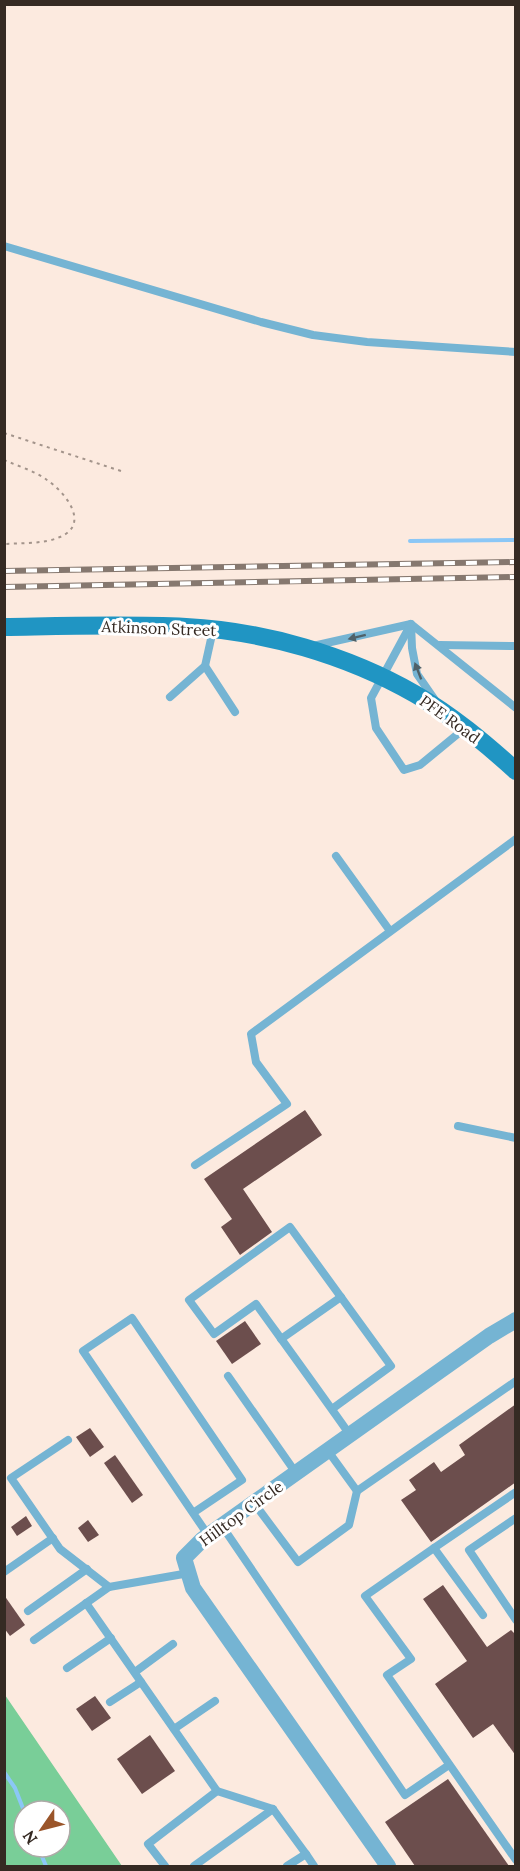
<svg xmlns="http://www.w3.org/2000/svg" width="520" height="1871" font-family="Lora,serif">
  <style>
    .forest { fill: #79ce98; fill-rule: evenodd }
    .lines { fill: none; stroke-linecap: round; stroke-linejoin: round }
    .stream { stroke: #8bc7f6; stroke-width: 4 }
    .building { fill: #6c4e4d }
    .path { stroke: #a3948b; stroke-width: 2; stroke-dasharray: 3 4.5; stroke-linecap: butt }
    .lane { stroke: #75b4d3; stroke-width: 8 }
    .street { stroke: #75b4d3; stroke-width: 16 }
    .secondary { stroke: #2095c3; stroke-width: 18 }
    .rail-casing { stroke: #86786f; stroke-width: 6 }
    .rail { stroke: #fff; stroke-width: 4; stroke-dasharray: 11; stroke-linecap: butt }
    .oneway { fill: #4f6169 }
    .labels { text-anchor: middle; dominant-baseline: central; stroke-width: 6; stroke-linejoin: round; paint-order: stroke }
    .street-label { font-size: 16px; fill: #352a23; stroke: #fff }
  </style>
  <rect width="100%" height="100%" fill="#fceadf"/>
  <path class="forest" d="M4,1695h1l117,171h-117zM24,1811h36v36h-36z"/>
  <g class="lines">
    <g class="stream">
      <polyline points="410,541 516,540"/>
      <polyline points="4,1772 15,1788 24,1811"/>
      <polyline points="38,1847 46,1866"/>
    </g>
  </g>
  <g class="building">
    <polygon points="305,1110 322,1135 243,1189 272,1232 240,1255 221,1227 232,1219 204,1179"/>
    <polygon points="245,1321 261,1344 232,1364 216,1341"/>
    <polygon points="516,1404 516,1482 431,1542 401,1500 416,1490 409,1480 434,1462 441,1472 465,1455 459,1445"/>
    <polygon points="90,1428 104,1447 90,1457 76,1437"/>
    <polygon points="115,1455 143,1495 132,1503 104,1463"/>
    <polygon points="26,1516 32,1526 17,1536 11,1527"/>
    <polygon points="88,1520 99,1535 88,1542 78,1528"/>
    <polygon points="443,1585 487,1647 511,1630 516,1635 516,1756 493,1724 473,1738 435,1684 467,1661 423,1599"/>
    <polygon points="4,1595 25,1625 10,1636 4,1628"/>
    <polygon points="95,1696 111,1718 92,1731 76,1709"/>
    <polygon points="150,1735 175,1771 142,1794 117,1759"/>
    <polygon points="448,1779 509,1866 415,1866 385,1822"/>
  </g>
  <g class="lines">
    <g class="path">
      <polyline points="4,433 121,471"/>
      <path d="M4,460c14,6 31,11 43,20 18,12 44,44 13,57 -16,7 -38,6 -56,7"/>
    </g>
    <g class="lane">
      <polyline points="4,246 261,322 313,335 367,342 516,352"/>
      <polyline points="439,645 516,646"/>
      <polyline points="313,646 411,624 412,648 417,674 435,700"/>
      <polyline points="205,666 235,712"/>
      <polyline points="170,697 205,666 213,630"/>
      <polyline points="465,728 420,765 404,770 376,728 371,698 411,624 516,708"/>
      <polyline points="336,856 390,931"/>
      <polyline points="458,1126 516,1138"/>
      <polyline points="195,1165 287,1104 256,1062 251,1034 516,839"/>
      <polyline points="281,1339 341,1297"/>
      <polyline points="228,1376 296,1473"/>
      <path d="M332,1409l59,-43 -101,-139 -101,73 25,34 42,-30c31,43 63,87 94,131"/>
      <polyline points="68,1440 11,1478 60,1549 109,1587 189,1573"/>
      <polyline points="328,1451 357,1491 516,1381"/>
      <polyline points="254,1503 298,1562 349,1525 357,1491"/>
      <polyline points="193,1513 242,1480 132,1318 83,1351 193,1513 208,1535"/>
      <polyline points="516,1518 469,1550 516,1620"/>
      <polyline points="222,1526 405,1795 449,1765"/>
      <polyline points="434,1548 365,1596 411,1659 387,1675 516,1860"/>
      <polyline points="4,1572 53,1538"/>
      <polyline points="86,1603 217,1791 148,1844 165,1866"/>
      <polyline points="28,1611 87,1569"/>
      <polyline points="483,1615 434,1548 516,1492"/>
      <polyline points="34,1640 109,1587"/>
      <polyline points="67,1668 111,1638"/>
      <polyline points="135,1672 173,1644"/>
      <polyline points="110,1702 141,1682"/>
      <polyline points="174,1729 215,1701"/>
      <polyline points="217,1791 273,1809"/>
      <polyline points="194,1866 273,1809 306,1854"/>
      <polyline points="287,1866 306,1854 314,1866"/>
    </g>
    <polyline class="street" points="388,1866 193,1588 184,1558 203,1539 489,1336 516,1320"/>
    <path class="secondary" d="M4,627c61,-1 122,-3 182,0 78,4 161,28 229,67 37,21 70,49 101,77"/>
    <defs>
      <g id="rail">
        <polyline points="4,571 516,562"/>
        <polyline points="4,587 516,577"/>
      </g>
    </defs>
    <use href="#rail" class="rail-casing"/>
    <use href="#rail" class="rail"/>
  </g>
  <defs><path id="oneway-solid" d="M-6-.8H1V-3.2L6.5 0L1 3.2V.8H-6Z" transform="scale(1.5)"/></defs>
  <g class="oneway">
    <use href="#oneway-solid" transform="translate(357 637) rotate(166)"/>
    <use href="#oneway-solid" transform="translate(418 671) rotate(-111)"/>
  </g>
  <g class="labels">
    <g class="street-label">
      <text transform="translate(159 628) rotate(2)">Atkinson Street</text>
      <text transform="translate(450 719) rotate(36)">PFE Road</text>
      <text transform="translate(241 1513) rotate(-36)">Hilltop Circle</text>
    </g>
  </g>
  <rect width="520" height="1871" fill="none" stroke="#352a23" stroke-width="12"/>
  <g transform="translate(42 1829) rotate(235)"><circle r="28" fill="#ffffff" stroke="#aeaaa7" stroke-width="1.5"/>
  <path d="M0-4.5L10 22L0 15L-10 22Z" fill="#9a552a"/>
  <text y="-9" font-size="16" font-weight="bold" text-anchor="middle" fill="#352a23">N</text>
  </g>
</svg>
